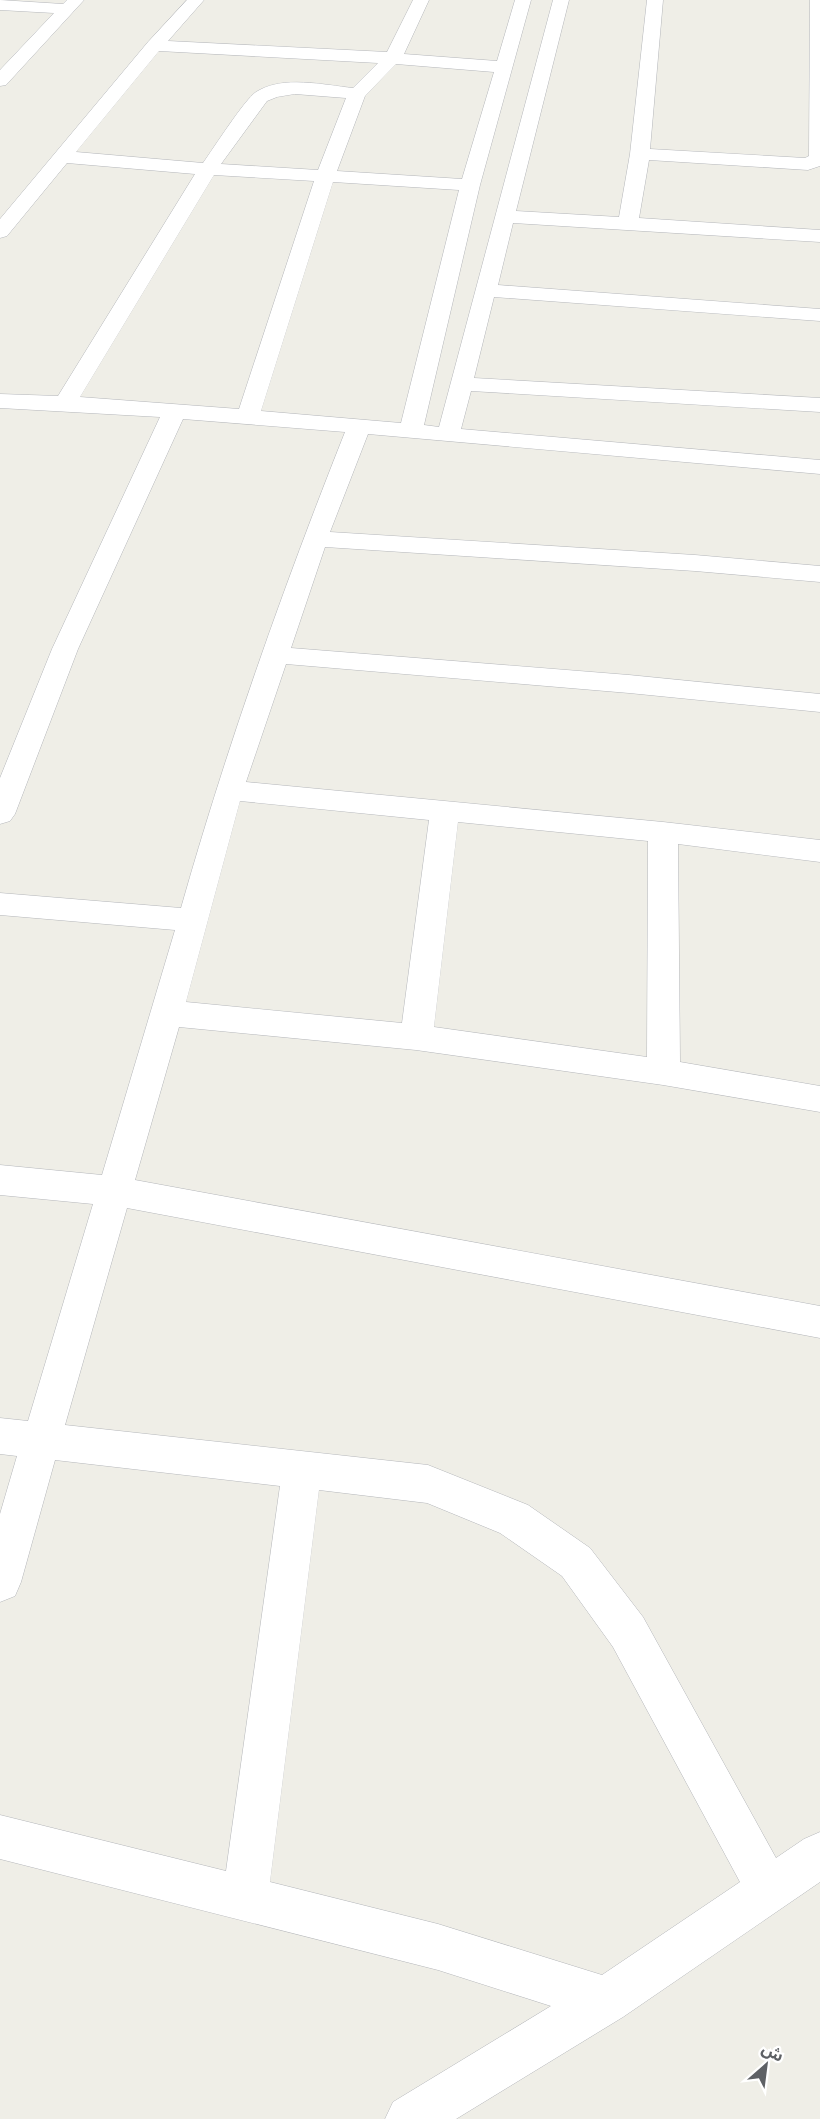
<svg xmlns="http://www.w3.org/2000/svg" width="820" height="2119" font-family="'PT Sans Narrow','Noto Sans Arabic',sans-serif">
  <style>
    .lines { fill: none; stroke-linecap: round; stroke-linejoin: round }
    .street-casing { stroke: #b4b6ba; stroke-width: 1 }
    .street { fill: #fff; fill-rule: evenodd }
  </style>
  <rect width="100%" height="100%" fill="#efeee7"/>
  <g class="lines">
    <defs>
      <g id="street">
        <polygon points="0,0 63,4 67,0 84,0 6,85 0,86 0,70 54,13 0,10"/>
        <path d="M187,0h17l-36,41 219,11 26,-52h16l-25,54 93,7 18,-61h16l-51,185 -56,240 15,2 114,-427h16l-53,211 103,6 11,-63 17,-154h16l-13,149 155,9 4,-2 1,-156h10v166l-12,4 -159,-10 -10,58 181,12v12l-307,-19 -15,62 322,24v12l-326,-24 -20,81 346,20v14l-349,-21 -10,38 359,31v14l-452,-40 -38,98 365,23 125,11v16l-125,-11 -370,-24 -34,101 338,27 191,19v18l-191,-19 -343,-29 -40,118 417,40 157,18v22l-142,-18 2,218 140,24v26l-157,-27 -247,-35 -237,-23 -44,153 685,126v32l-693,-130 -62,217 363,40 100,40 62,43 53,69 133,241 28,-19 16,-7v50l-197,135 -167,102h-71l8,-17 158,-96 -113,-36 -438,-111v-44l226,56 54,-385 -225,-26 -34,122 -6,14 -15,6v-88l17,-58 -17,-2v-36l28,3 65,-217 -93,-9v-30l102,10 73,-245 -175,-15v-22l181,15c46,-162 102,-320 164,-476l-162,-13 -105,230 -63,165 -5,7 -10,3v-46l52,-129 108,-232 -160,-9v-14l58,2 137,-222 -128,-11 -60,73 -7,2v-19l148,-177zM159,51l219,12 -25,25c-30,-3 -70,-13 -97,4 -11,7 -43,57 -53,71l-127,-11zM396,64l98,8 -32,107 -125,-8 28,-75zM295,94l51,4 -28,72 -97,-6 46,-63 10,-4zM214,175l100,6 -75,228 -159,-12zM333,182l126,8 -58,233 -140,-12zM240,801l189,19 -27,203 -216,-21zM458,822l190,19 -1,216 -213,-30zM319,1490l108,13 73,30 62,43 51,71 127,235 -138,93 -164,-51 -168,-42z"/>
      </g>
    </defs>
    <use href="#street" class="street-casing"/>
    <use href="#street" class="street"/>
  </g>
  <g transform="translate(766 2065) rotate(28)" stroke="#ffffff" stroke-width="4.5" paint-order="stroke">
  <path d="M0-4.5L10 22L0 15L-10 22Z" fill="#5e6165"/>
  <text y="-9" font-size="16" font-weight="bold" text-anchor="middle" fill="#5e6165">ش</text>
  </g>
</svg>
